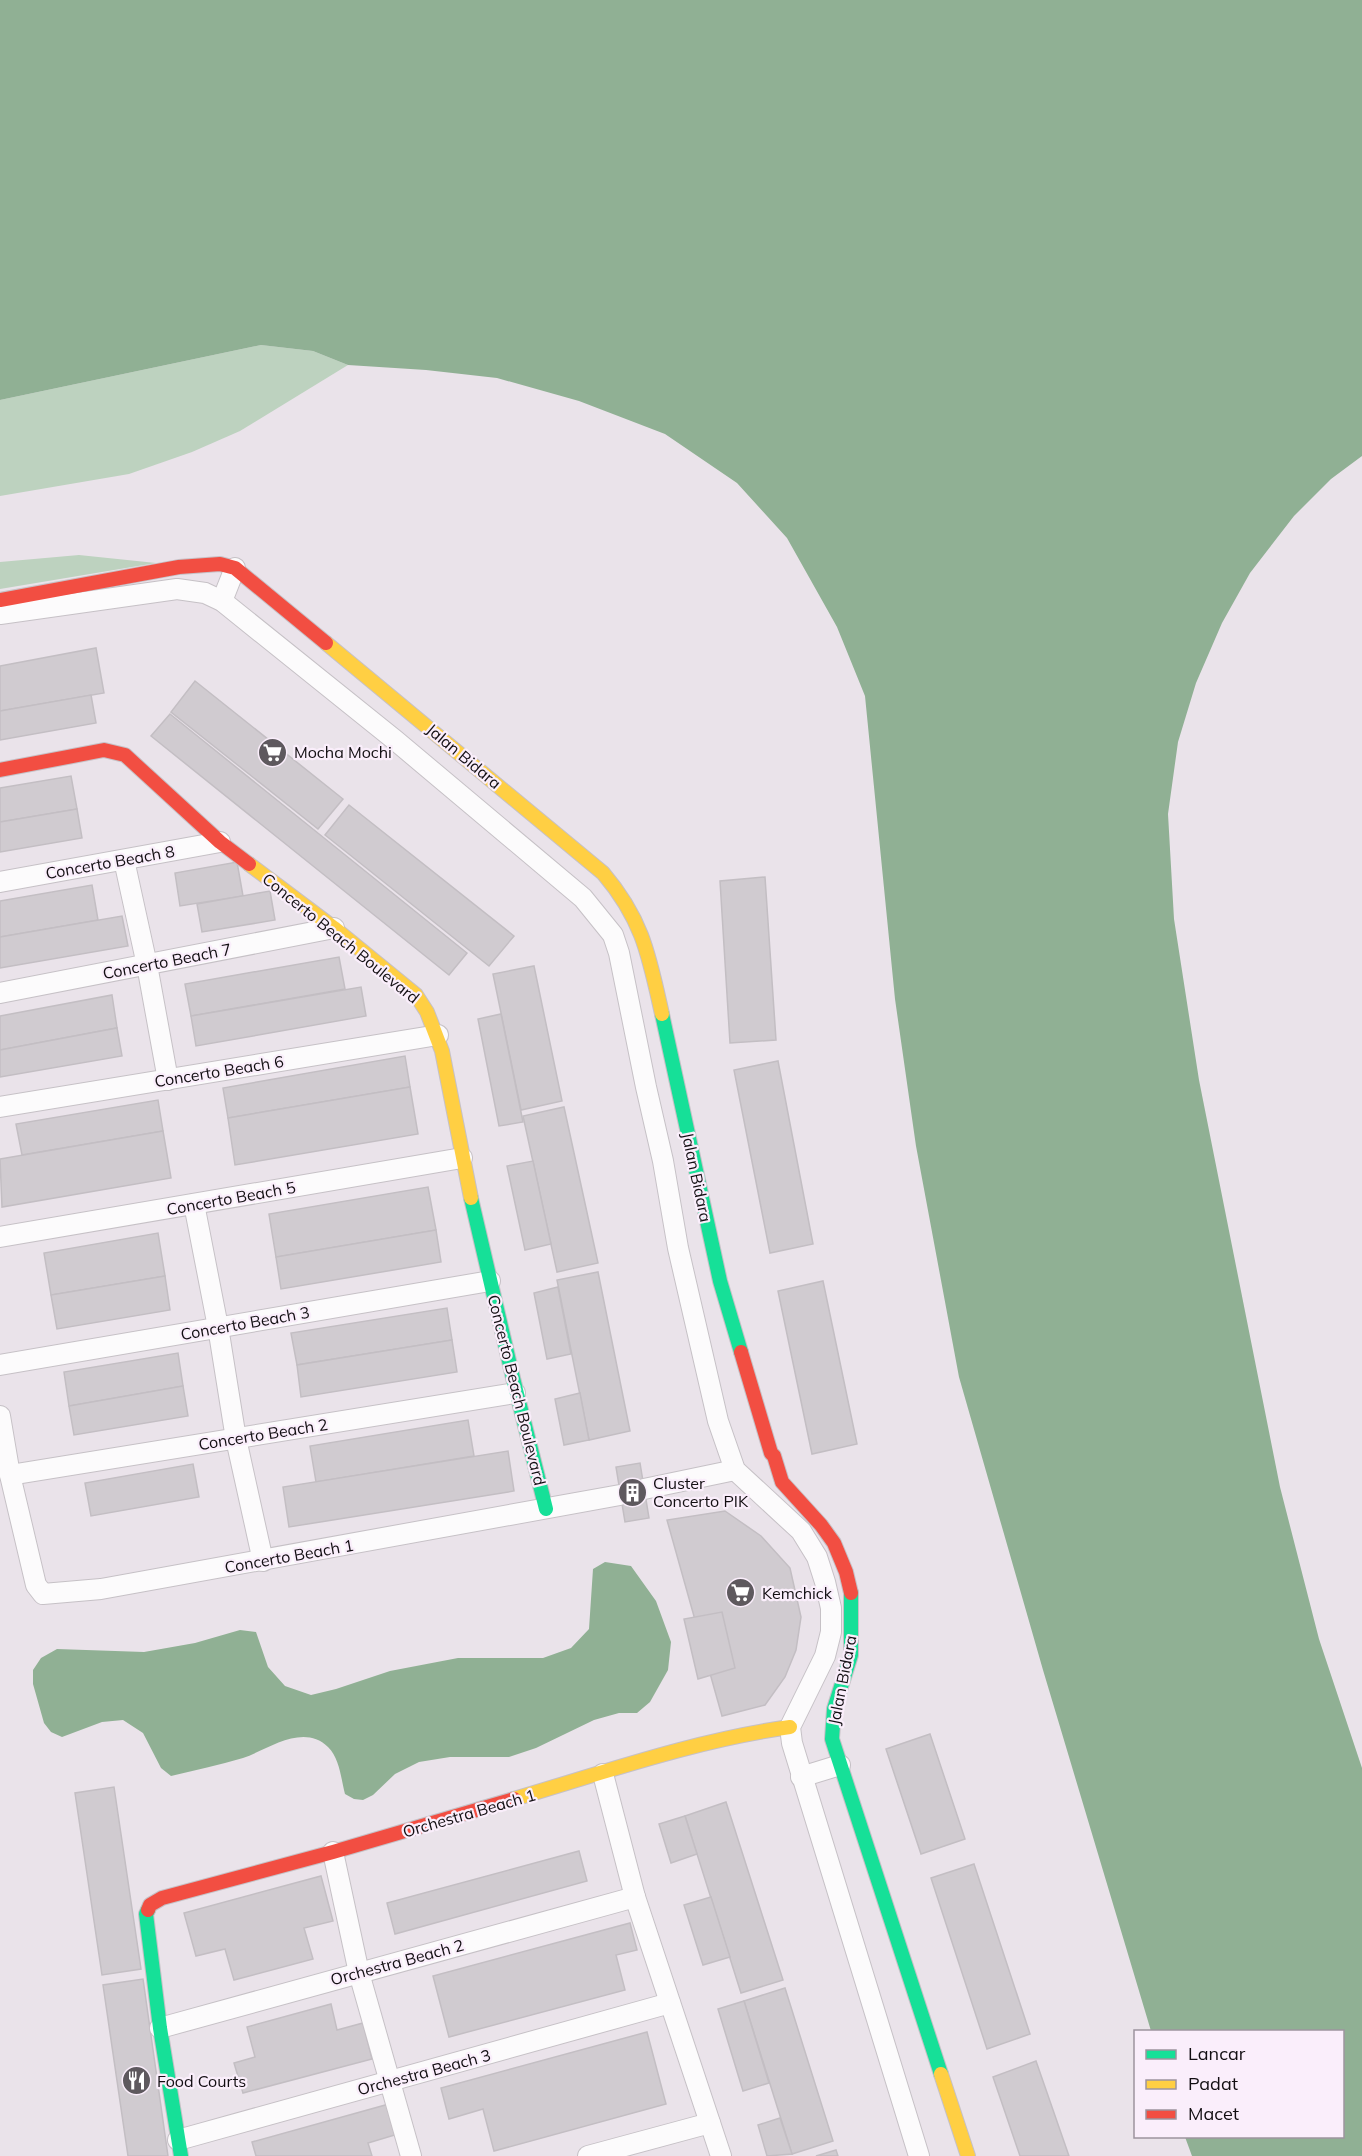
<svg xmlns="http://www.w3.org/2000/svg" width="1362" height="2156" font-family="Mulish,sans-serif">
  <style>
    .green { fill: #bdd2bf }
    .water { fill: #90b094 }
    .building { fill: #d0cbd0; stroke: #c3bec3; stroke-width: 1.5 }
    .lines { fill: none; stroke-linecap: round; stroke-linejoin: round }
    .street-casing { stroke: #c6c1c6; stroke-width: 22 }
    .fast-casing { stroke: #c6c1c6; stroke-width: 16 }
    .slow-casing { stroke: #c6c1c6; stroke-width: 16 }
    .jam-casing { stroke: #c6c1c6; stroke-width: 16 }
    .street { stroke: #fcfbfc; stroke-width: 20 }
    .fast { stroke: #16e098; stroke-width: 14 }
    .slow { stroke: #ffcf43; stroke-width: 14 }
    .jam { stroke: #f24e42; stroke-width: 14 }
    .labels { text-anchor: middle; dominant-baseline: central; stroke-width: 4.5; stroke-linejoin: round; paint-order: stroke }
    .poi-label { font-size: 16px; fill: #120e12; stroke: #faeefb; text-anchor: start }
    .street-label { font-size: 16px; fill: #120e12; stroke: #faeefb }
  </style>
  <rect width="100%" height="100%" fill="#eae3ea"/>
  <g class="green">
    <polygon points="261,345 313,351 348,365 240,431 192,452 129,474 0,496 0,400"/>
    <polygon points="79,555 156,563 0,589 0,562"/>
  </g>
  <g class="water">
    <polygon points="0,0 1362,0 1362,456 1331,479 1294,516 1250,573 1222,623 1196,683 1178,742 1168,814 1174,919 1199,1080 1280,1487 1319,1639 1362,1768 1362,2156 1192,2156 1185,2137 1342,2136 1342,2032 1151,2031 1043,1670 959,1377 916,1146 895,999 865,696 837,627 787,538 737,483 665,434 579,401 497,378 426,370 348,365 313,351 261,345 0,400"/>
    <path d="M605,1562l26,4 25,35 15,41 -3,28 -18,32 -13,11h-18l-25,7 -58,28 -27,9h-59l-31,5 -24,12 -22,21 -10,5 -9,-1 -9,-5c-4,-15 -5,-35 -17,-47 -25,-24 -59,2 -85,11 -24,7 -48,12 -72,18l-10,-8 -18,-35 -20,-13 -21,2 -40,15 -11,-5 -7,-9 -11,-39v-14l8,-12 16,-9 87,3 51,-9 45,-13 16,2 12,35 17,19 26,9 25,-6 54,-18 68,-13h85l28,-10 18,-19 4,-60z"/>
  </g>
  <g class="building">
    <polygon points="96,648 104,693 0,711 0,666"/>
    <polygon points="195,681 343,799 318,829 171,712"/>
    <polygon points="91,695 96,723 0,740 0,711"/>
    <polygon points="170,714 467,953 449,975 151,736"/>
    <polygon points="71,776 77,809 0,822 0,788"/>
    <polygon points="349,805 514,936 489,966 325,835"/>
    <polygon points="77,809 82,838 0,852 0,822"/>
    <polygon points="237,862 243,896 180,906 175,873"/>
    <polygon points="765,877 776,1040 730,1043 720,881"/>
    <polygon points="92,885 98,920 0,937 0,901"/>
    <polygon points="270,891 275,920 202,932 197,904"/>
    <polygon points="122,916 128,946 0,968 0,937"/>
    <polygon points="339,957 345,989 191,1016 185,984"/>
    <polygon points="534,966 562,1101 521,1110 493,974"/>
    <polygon points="361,987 366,1016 196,1046 191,1016"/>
    <polygon points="112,995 117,1028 0,1050 0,1016"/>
    <polygon points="501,1014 523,1122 499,1126 478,1019"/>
    <polygon points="117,1028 122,1056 0,1077 0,1050"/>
    <polygon points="405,1056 410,1087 228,1118 223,1088"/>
    <polygon points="778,1061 813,1244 770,1253 734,1070"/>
    <polygon points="410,1087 418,1134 235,1165 228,1118"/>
    <polygon points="158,1100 163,1131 22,1155 16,1124"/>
    <polygon points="564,1107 598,1263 557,1272 523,1116"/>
    <polygon points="163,1131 171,1178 2,1207 0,1159"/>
    <polygon points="533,1161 551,1244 525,1250 507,1166"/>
    <polygon points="428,1187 436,1230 276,1257 269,1214"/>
    <polygon points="436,1230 441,1262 281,1289 276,1257"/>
    <polygon points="158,1233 165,1276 51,1295 44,1253"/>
    <polygon points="598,1272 630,1431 589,1440 557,1280"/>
    <polygon points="165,1276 170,1310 57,1329 51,1295"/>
    <polygon points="823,1281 857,1444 812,1454 778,1291"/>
    <polygon points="558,1287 571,1354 547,1359 534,1293"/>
    <polygon points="447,1308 452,1340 297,1365 291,1333"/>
    <polygon points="452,1340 457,1372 301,1397 297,1365"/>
    <polygon points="178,1353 183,1386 69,1406 64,1372"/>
    <polygon points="183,1386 188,1416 74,1435 69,1406"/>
    <polygon points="580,1393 589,1440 564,1445 555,1399"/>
    <polygon points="468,1420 474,1456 316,1482 310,1446"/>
    <polygon points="508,1451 514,1491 289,1527 283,1487"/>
    <polygon points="640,1463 649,1518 625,1522 616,1467"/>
    <polygon points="193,1464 199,1497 91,1516 85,1483"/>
    <polygon points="725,1511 761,1536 790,1568 801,1617 796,1650 785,1677 765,1705 722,1716 667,1520"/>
    <polygon points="722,1612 735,1668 698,1679 684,1619"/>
    <polygon points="930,1734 965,1839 921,1854 886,1749"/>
    <polygon points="114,1787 141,1969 102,1975 75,1793"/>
    <polygon points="726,1802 783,1980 741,1993 685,1816"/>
    <polygon points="685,1816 697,1854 671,1863 659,1824"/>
    <polygon points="579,1851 587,1881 395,1934 387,1903"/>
    <polygon points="974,1864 1030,2034 987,2049 931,1878"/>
    <polygon points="321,1876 333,1921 304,1928 313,1959 234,1980 225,1949 196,1956 184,1913"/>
    <polygon points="711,1897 730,1957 703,1965 684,1905"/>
    <polygon points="630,1923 637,1950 616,1955 625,1990 449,2037 433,1976"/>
    <polygon points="143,1979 168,2156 128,2156 103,1985"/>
    <polygon points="785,1988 833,2141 792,2154 744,2001"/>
    <polygon points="744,2001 769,2083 743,2091 718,2009"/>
    <polygon points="331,2004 337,2030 363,2023 372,2059 243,2093 234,2063 255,2057 247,2027"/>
    <polygon points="647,2032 666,2104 494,2151 483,2109 449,2119 441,2088"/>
    <polygon points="1036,2061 1069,2156 1020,2156 993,2077"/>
    <polygon points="389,2104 398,2134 368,2143 372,2156 256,2156 252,2142"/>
    <polygon points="780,2118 792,2154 767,2156 758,2125"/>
    <polygon points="836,2150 838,2156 816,2156"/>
  </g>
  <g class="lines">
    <defs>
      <g id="street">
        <polyline points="222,601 235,568"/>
        <polyline points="0,614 177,589 205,593 222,601 395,740 583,898 613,935 619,953 646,1087 663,1161 678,1248 718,1421 735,1470 801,1531 817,1557 825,1582 831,1608 831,1632 825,1656 790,1727 792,1743 919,2156"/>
        <polyline points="124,860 147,965 168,1080"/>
        <polyline points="0,882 220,842"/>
        <polyline points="0,993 334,928"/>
        <polyline points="0,1107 438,1035"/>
        <polyline points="194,1204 218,1327 236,1439 263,1561"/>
        <polyline points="0,1237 462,1158"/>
        <polyline points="0,1365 490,1281"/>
        <polyline points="0,1416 10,1475 36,1585 43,1594 101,1589 620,1495"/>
        <polyline points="10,1475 515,1393"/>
        <polyline points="644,1489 735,1470"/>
        <polyline points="603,1774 635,1897 721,2156"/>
        <polyline points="801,1777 840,1765"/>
        <polyline points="333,1852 359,1973 411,2156"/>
        <polyline points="160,2028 635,1897"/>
        <polyline points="178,2140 670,2003"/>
        <polyline points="588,2156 710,2123"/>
      </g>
      <g id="fast">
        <polyline points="662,1014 720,1281 741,1352"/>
        <polyline points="471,1198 513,1378 546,1509"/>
        <polyline points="851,1593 851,1655 834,1709 832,1739 941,2074"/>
        <polyline points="148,1910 146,1914 160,2028 181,2156"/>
      </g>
      <g id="slow">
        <path d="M326,643l277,230c40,47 46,83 59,141"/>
        <polyline points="249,864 334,928 416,995 427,1012 442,1051 471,1198"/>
        <path d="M514,1799c91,-27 182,-59 276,-72"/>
        <polyline points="941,2074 968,2156"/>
      </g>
      <g id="jam">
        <polyline points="0,600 179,567 220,564 235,568 326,643"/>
        <polyline points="0,770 104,750 125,755 220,842 249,864"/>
        <polyline points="741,1352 771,1453 774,1456 782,1482 821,1525 834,1543 846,1572 851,1593"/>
        <polyline points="148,1910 150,1905 162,1898 333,1852 514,1799"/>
      </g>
    </defs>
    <use href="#street" class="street-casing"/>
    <use href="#fast" class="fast-casing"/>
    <use href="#slow" class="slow-casing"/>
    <use href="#jam" class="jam-casing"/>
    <use href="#street" class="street"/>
    <use href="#fast" class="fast"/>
    <use href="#slow" class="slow"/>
    <use href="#jam" class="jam"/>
  </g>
  <defs>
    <symbol id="supermarket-disc" viewBox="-11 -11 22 22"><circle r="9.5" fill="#5e595e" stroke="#faeefb"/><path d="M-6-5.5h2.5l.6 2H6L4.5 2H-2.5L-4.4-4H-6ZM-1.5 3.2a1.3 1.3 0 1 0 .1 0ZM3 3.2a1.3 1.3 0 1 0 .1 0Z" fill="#fff"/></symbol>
    <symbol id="building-disc" viewBox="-11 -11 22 22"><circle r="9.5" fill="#5e595e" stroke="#faeefb"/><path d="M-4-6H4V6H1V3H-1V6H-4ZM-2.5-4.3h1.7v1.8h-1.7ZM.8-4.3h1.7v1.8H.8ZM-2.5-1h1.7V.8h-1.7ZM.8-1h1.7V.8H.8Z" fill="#fff"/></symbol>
    <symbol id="restaurant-disc" viewBox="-11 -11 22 22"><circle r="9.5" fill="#5e595e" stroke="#faeefb"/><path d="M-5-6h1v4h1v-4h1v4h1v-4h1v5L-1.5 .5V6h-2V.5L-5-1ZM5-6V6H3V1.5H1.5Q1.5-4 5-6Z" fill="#fff"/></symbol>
  </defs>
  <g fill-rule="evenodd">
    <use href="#supermarket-disc" x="256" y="736" width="33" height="33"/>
    <use href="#building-disc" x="616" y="1476" width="33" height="33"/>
    <use href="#supermarket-disc" x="724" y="1576" width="33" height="33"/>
    <use href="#restaurant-disc" x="120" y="2064" width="33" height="33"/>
  </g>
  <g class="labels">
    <g class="poi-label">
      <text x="294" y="752">Mocha Mochi</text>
      <text x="653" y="1483">Cluster<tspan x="653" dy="18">Concerto PIK</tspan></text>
      <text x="762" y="1593">Kemchick</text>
      <text x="157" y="2081">Food Courts</text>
    </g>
    <g class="street-label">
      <text transform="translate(464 756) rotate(40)">Jalan Bidara</text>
      <text transform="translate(110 862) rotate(-10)">Concerto Beach 8</text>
      <text transform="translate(341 938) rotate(39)">Concerto Beach Boulevard</text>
      <text transform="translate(167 961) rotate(-11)">Concerto Beach 7</text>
      <text transform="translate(219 1071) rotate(-9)">Concerto Beach 6</text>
      <text transform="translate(697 1177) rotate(78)">Jalan Bidara</text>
      <text transform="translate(231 1198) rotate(-10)">Concerto Beach 5</text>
      <text transform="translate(245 1323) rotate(-10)">Concerto Beach 3</text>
      <text transform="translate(517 1390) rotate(76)">Concerto Beach Boulevard</text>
      <text transform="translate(263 1434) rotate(-9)">Concerto Beach 2</text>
      <text transform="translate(289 1556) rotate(-10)">Concerto Beach 1</text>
      <text transform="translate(842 1680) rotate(-79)">Jalan Bidara</text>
      <text transform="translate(469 1813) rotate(-16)">Orchestra Beach 1</text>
      <text transform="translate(397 1962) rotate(-15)">Orchestra Beach 2</text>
      <text transform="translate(424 2072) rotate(-15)">Orchestra Beach 3</text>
    </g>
  </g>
  <rect x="1134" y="2030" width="210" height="108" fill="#faeefb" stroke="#9d949e" stroke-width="1.5"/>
  <rect x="1146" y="2050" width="30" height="9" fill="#16e098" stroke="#9d949e" stroke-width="1.5"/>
  <text x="1188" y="2060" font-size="18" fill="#120e12">Lancar</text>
  <rect x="1146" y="2080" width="30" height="9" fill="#ffcf43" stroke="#9d949e" stroke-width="1.5"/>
  <text x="1188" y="2090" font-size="18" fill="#120e12">Padat</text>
  <rect x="1146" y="2110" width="30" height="9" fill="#f24e42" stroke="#9d949e" stroke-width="1.5"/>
  <text x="1188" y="2120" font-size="18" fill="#120e12">Macet</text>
</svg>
